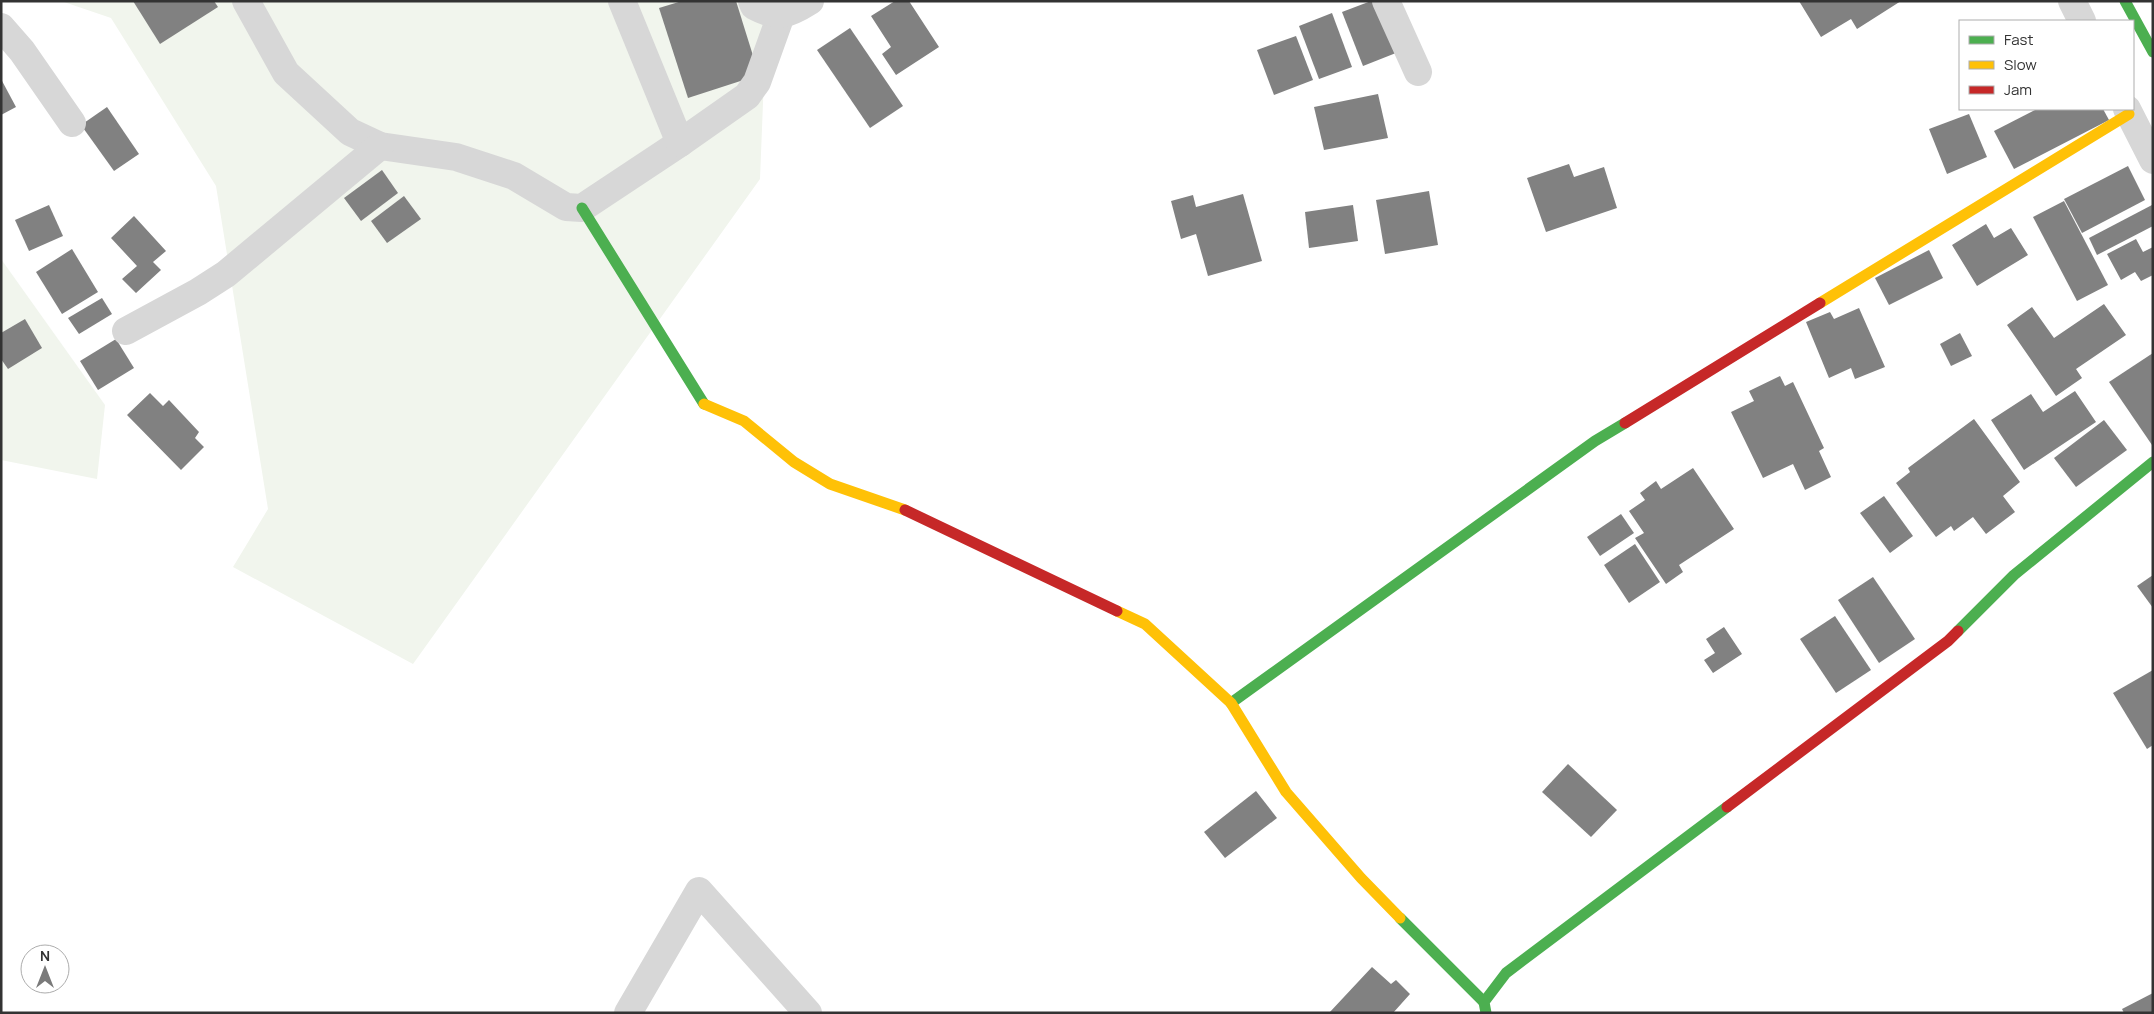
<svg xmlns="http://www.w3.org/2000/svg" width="2154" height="1014" font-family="Manrope,sans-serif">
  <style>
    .green { fill: #f1f5ed }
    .building { fill: #818181 }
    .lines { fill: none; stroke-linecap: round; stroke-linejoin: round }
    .street { stroke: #d7d7d7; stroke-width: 28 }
    .fast { stroke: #4caf50; stroke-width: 11 }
    .slow { stroke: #ffc107; stroke-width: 11 }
    .jam { stroke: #c62828; stroke-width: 11 }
  </style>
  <rect width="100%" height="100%" fill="#fff"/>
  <g class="green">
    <polygon points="61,1 767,1 760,179 413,664 233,567 268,509 216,186 111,18"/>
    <polygon points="1,259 105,405 97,479 1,460"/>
  </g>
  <g class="building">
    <polygon points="133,1 214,1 218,7 160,44"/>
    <polygon points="682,1 736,1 759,75 688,98 659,8"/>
    <polygon points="895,1 909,1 939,47 896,75 882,54 891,47 871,16"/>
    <polygon points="1371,1 1381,1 1401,51 1363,66 1342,12"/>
    <polygon points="1799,1 1901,1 1857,29 1851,19 1821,37"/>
    <polygon points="1332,13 1352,67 1319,79 1299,26"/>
    <polygon points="850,28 903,106 870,128 817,50"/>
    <polygon points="1296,36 1313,80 1274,95 1257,50"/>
    <polygon points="1,79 16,107 1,115"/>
    <polygon points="1378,94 1388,138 1324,150 1314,107"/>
    <polygon points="107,107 139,154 114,171 81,125"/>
    <polygon points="2037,109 2103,109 2109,120 2014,169 1994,131"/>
    <polygon points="1969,114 1987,157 1947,174 1929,129"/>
    <polygon points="1569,164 1574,177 1604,167 1617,208 1546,232 1527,178"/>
    <polygon points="2128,166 2145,200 2082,233 2064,199"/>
    <polygon points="382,170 398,193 361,221 344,198"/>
    <polygon points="1429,191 1438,245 1385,254 1376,200"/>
    <polygon points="1243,194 1262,261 1208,276 1196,234 1181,239 1171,201 1193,195 1196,207"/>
    <polygon points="404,196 421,219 387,243 371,221"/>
    <polygon points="2064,201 2108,285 2077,301 2033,217"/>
    <polygon points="49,205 63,236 29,251 15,220"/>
    <polygon points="1353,205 1358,241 1309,248 1305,212"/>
    <polygon points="2152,205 2153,226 2097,255 2089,238"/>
    <polygon points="134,216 166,251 153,262 161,270 136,293 122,279 137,266 111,238"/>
    <polygon points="1986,224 1994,238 2011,228 2028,255 1977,286 1952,245"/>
    <polygon points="2136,239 2143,252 2153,247 2153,275 2141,281 2135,272 2121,280 2107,254"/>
    <polygon points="72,249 98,292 62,314 36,272"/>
    <polygon points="1929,250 1943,278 1889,305 1875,278"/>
    <polygon points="102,298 112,314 79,334 68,318"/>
    <polygon points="2104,304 2126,335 2076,369 2082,378 2056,396 2007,325 2032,307 2054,338"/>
    <polygon points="1859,308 1885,367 1855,379 1851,368 1829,378 1806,322 1830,312 1834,319"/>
    <polygon points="25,319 42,348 8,369 1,359 1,333"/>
    <polygon points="1960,333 1972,356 1951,366 1940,344"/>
    <polygon points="116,339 134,368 98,390 80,361"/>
    <polygon points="2153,353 2153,444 2152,445 2109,382"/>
    <polygon points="1780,376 1785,386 1793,382 1824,448 1819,451 1831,477 1805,490 1793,464 1763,478 1731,412 1754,401 1749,391"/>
    <polygon points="2075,391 2096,422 2024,470 1991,420 2031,394 2043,412"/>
    <polygon points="150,393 163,406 169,400 199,432 195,438 204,447 181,470 127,415"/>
    <polygon points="1974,419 2020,482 2003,496 2015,512 1986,534 1973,517 1954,531 1951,526 1936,537 1896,483 1910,472 1908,468"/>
    <polygon points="2104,420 2127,450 2076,487 2054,458"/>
    <polygon points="1693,468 1734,529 1679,565 1683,572 1666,584 1635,538 1644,533 1629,511 1645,500 1640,493 1656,481 1661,489"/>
    <polygon points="1884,496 1913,536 1890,553 1860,513"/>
    <polygon points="1621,514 1634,533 1600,556 1587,537"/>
    <polygon points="1635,544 1660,582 1629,603 1604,565"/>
    <polygon points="2153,575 2153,608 2137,586"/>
    <polygon points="1873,577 1915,639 1879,663 1838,600"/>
    <polygon points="1835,616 1871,670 1836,693 1800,639"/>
    <polygon points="1724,627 1742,654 1713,673 1704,660 1715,653 1706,639"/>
    <polygon points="2153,670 2153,745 2147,749 2113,693"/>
    <polygon points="1568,764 1617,810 1591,837 1542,792"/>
    <polygon points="1256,791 1277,818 1225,858 1204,832"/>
    <polygon points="1372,967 1391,984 1396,980 1410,994 1393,1013 1329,1013"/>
    <polygon points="2153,993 2153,1013 2124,1013 2122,1009"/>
  </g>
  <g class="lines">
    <g class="street">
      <polyline points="246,1 286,73 350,132 380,146 456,157 514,176 566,207 582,208 680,143 747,96 757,82 781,15"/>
      <polyline points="622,1 680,143"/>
      <path d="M752,1l2,5c24,13 34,9 56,-5"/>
      <polyline points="1386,1 1418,72"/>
      <polyline points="2072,1 2082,21"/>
      <polyline points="1,27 22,51 72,123"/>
      <polyline points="2127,109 2153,160"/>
      <polyline points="126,331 198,292 226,274 380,146"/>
      <polyline points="628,1013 699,891 808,1013"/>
    </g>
    <g class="fast">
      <polyline points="2125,1 2153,52"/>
      <polyline points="582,208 704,404"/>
      <polyline points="1958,631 2014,575 2153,462"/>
      <polyline points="1231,703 1595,441 1625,423"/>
      <polyline points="1400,918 1484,1002"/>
      <polyline points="1486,1013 1484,1002 1506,973 1727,807"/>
    </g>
    <g class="slow">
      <polyline points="1820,303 2129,114"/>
      <polyline points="704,404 744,421 794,462 830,484 905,510"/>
      <polyline points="1117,611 1145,624 1231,703 1286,792 1361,878 1400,918"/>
    </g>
    <g class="jam">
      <polyline points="1625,423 1820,303"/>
      <polyline points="905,510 1117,611"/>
      <polyline points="1727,807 1948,641 1958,631"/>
    </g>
  </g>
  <rect width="2154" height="1014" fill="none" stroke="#333333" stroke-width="5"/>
  <rect x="1959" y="20" width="175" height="90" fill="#ffffff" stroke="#adadad"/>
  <rect x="1969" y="36" width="25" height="8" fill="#4caf50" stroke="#adadad"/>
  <text x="2004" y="45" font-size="15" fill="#333333">Fast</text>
  <rect x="1969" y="61" width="25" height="8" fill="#ffc107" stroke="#adadad"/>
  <text x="2004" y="70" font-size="15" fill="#333333">Slow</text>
  <rect x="1969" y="86" width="25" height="8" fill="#c62828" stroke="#adadad"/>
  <text x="2004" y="95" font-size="15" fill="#333333">Jam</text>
  <g transform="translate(45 969)"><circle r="24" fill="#ffffff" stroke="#adadad"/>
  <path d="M0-4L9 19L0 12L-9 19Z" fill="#7a7a7a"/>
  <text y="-8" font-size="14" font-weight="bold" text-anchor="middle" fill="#333333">N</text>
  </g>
</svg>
